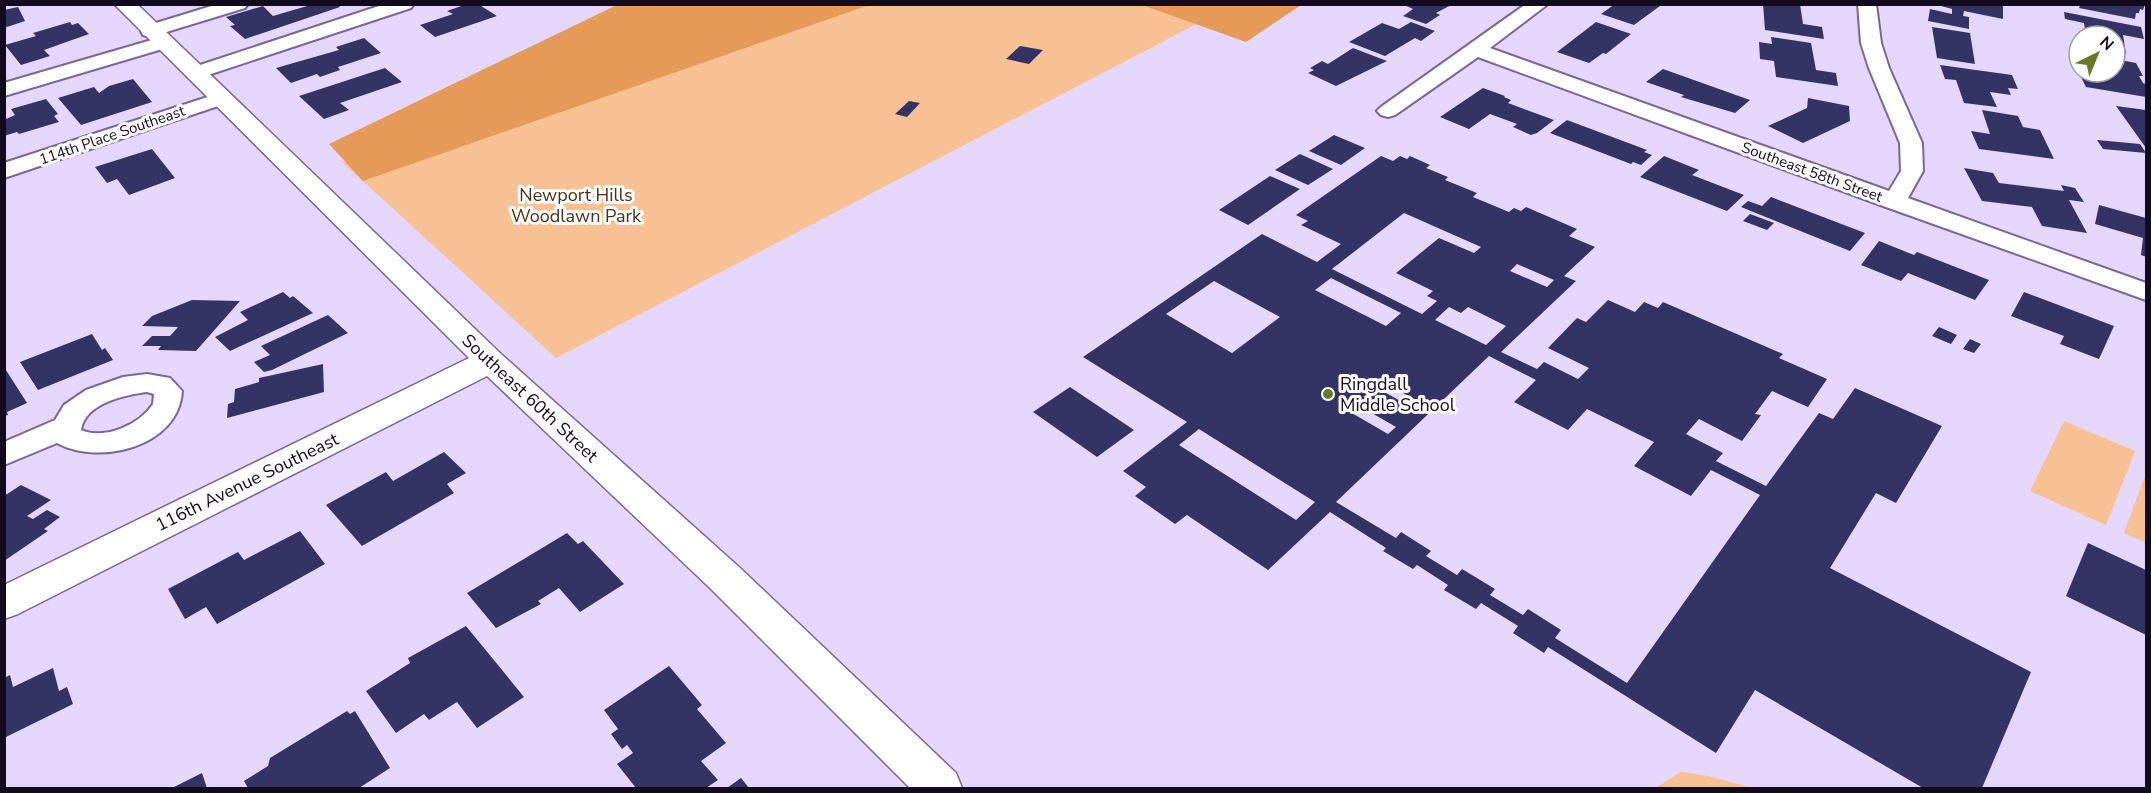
<svg xmlns="http://www.w3.org/2000/svg" width="2151" height="793" font-family="'Nunito Sans',sans-serif">
  <style>
    .green { fill: #f7c194 }
    .forest { fill: #e59a57 }
    .building { fill: #343464; fill-rule: evenodd }
    .lines { fill: none; stroke-linecap: round; stroke-linejoin: round }
    .minor-casing { stroke: #7a669b; stroke-width: 4 }
    .tertiary-casing { stroke: #7a669b; stroke-width: 3 }
    .minor { fill: #fff; fill-rule: evenodd }
    .tertiary { fill: #fff; fill-rule: evenodd }
    .poi-dot { fill: #677a2a; stroke: #fff; stroke-width: 2 }
    .labels { text-anchor: middle; dominant-baseline: central; stroke-width: 6; stroke-linejoin: round; paint-order: stroke }
    .far-street-label { font-size: 15px; fill: #120a1d; stroke: #fff }
    .park-label { font-size: 18px; fill: #4d2f13; stroke: #fff }
    .poi-label { font-size: 18px; fill: #120a1d; stroke: #fff; text-anchor: start }
    .street-label { font-size: 18px; fill: #120a1d; stroke: #fff }
  </style>
  <rect width="100%" height="100%" fill="#e4d7fb"/>
  <g class="green">
    <polygon points="747,5 1233,5 556,358 342,162"/>
    <polygon points="2064,421 2135,451 2106,525 2030,491"/>
    <polygon points="2146,473 2146,543 2124,533"/>
    <polygon points="1681,772 1708,776 1753,788 1655,788"/>
  </g>
  <g class="forest">
    <polygon points="619,4 869,5 363,181 329,144"/>
    <polygon points="1142,5 1301,5 1246,42"/>
  </g>
  <g class="building">
    <polygon points="314,4 337,4 340,7 245,39 230,26 235,25 226,17 263,6 273,16"/>
    <polygon points="467,4 478,4 497,16 435,37 420,25 453,14 447,11"/>
    <polygon points="1402,4 1453,4 1436,13 1440,15 1426,24 1403,16 1413,9"/>
    <polygon points="1615,4 1655,4 1660,6 1634,25 1601,14"/>
    <polygon points="1763,4 1800,4 1803,24 1822,27 1824,39 1765,30"/>
    <polygon points="1934,4 2003,6 2003,19 1964,11 1963,16 1969,17 1969,29 1928,21 1930,9 1952,14 1952,9"/>
    <polygon points="2081,4 2145,4 2143,10 2140,9 2139,13 2136,13 2135,19 2079,8"/>
    <polygon points="18,7 25,21 4,28 4,10"/>
    <polygon points="2064,12 2141,27 2144,39 2123,35 2126,54 2115,52 2115,36 2086,36 2084,23 2065,19"/>
    <polygon points="70,22 72,25 78,23 89,34 44,50 50,56 21,65 5,45 36,36 33,33"/>
    <polygon points="1411,22 1435,31 1421,41 1415,38 1385,56 1349,42 1382,23 1399,29"/>
    <polygon points="1596,22 1631,34 1606,54 1603,53 1589,63 1557,52"/>
    <polygon points="1932,27 1970,33 1975,64 1937,58"/>
    <polygon points="1771,37 1811,43 1816,70 1836,73 1838,86 1776,77 1774,61 1760,59 1759,42 1772,44"/>
    <polygon points="364,38 381,53 338,67 340,70 320,77 317,74 291,83 276,68 339,50 336,47"/>
    <polygon points="1020,46 1043,50 1029,64 1006,59"/>
    <polygon points="1353,48 1387,61 1336,86 1308,73 1314,70 1310,68 1322,61 1328,64"/>
    <polygon points="2115,59 2136,63 2143,76 2139,76 2143,83 2146,84 2146,97 2086,87 2079,73 2106,78 2104,72 2115,72"/>
    <polygon points="1940,65 2012,75 2018,89 2008,88 2011,95 1990,92 1997,107 1964,103 1956,80 1945,79"/>
    <polygon points="385,68 402,82 340,103 349,110 324,119 299,96"/>
    <polygon points="1663,69 1750,100 1735,113 1681,97 1684,95 1646,82"/>
    <polygon points="133,79 152,102 81,125 58,98 94,87 99,93 109,86"/>
    <polygon points="1483,88 1505,96 1504,97 1511,100 1508,103 1554,120 1537,133 1531,135 1513,127 1517,124 1490,114 1469,129 1440,117"/>
    <polygon points="1808,98 1849,106 1850,121 1803,143 1768,126 1807,108"/>
    <polygon points="46,99 58,114 54,116 59,122 19,134 17,132 4,136 4,120 15,115 11,109"/>
    <polygon points="909,101 920,103 907,117 895,114"/>
    <polygon points="2116,106 2146,110 2146,148"/>
    <polygon points="1982,110 2018,116 2023,127 2040,130 2054,159 1979,149 1971,131 1990,134"/>
    <polygon points="1567,120 1647,150 1644,152 1652,155 1641,165 1633,162 1631,164 1550,133"/>
    <polygon points="1334,135 1365,148 1341,165 1309,151"/>
    <polygon points="2097,140 2140,144 2146,153 2103,149"/>
    <polygon points="152,149 175,178 129,195 117,179 107,183 95,167"/>
    <polygon points="1300,154 1333,169 1308,185 1275,170"/>
    <path d="M1381,156l12,5 7,-5 7,3 3,-3 20,9 -4,3 22,9 -3,3 32,13 -4,4 36,15 5,-4 7,3 5,-4 51,22 -8,7 26,11 -31,29 12,5 -75,71 36,17 7,-7 34,17 11,-11 -41,-20 29,-30 9,4 22,-22 27,12 9,-10 14,6 5,-6 120,52 -4,4 48,21 -19,28 -36,-16 -17,23 6,1 -19,26 -43,-22 -13,15 37,19 -7,8 50,25 53,-73 14,6 22,-31 87,38 -46,77 -20,-10 -46,75 201,104 -49,116h-59l-168,-98 -39,63 -168,-106 -4,6 -31,-20 5,-7 -37,-23 -5,6 -32,-19 4,-5 -31,-20 -4,4 -30,-18 3,-3 -56,-36 -62,58 -81,-55 -12,9 -40,-28 11,-9 -23,-16 64,-49 -104,-65 179,-123 55,28 24,-18 -40,-19 7,-4 -12,-6zM1404,213l77,34 -7,6 -35,-15 -43,35 37,18 -6,5 10,5 -15,13 -90,-45zM1517,264l37,16 -7,7 -37,-16zM1331,278l70,35 -15,13 -71,-36zM1214,281l66,36 -48,36 -66,-39zM1449,307l12,6 7,-6 38,19 -20,19 -51,-25zM1489,356l47,24 -22,22 54,28 19,-21 67,33 -20,24 57,30 20,-26 49,25 -133,188 -72,-45 6,-8 -33,-21 -5,6 -33,-20 5,-6 -33,-20 -5,6 -31,-19 5,-5 -30,-19 -5,6 -60,-36zM1384,383l38,20 -7,6 -38,-21zM1358,405l38,22 -8,7 -38,-22zM1199,429l116,73 -19,18 -117,-75z"/>
    <polygon points="1664,156 1699,170 1692,175 1744,195 1727,211 1640,177"/>
    <polygon points="1964,168 1993,173 1999,183 2064,191 2061,185 2075,188 2084,202 2069,200 2087,233 2042,226 2032,207 1982,201"/>
    <polygon points="1270,176 1300,189 1248,225 1219,210"/>
    <polygon points="1771,197 1865,233 1850,251 1741,207 1748,201 1762,206"/>
    <polygon points="2099,205 2146,218 2146,257 2141,255 2143,238 2095,224"/>
    <polygon points="1750,214 1774,223 1767,230 1743,221"/>
    <polygon points="1879,241 1914,255 1917,252 1989,280 1975,300 1908,273 1901,281 1861,265"/>
    <polygon points="283,292 290,298 293,296 313,313 230,351 215,337 248,320 240,312"/>
    <polygon points="2024,292 2114,326 2099,359 2060,344 2064,336 2011,316"/>
    <polygon points="192,300 240,301 196,351 158,350 161,346 142,346 152,336 170,336 178,327 142,326 152,316"/>
    <polygon points="328,315 348,333 272,370 264,372 254,362 270,355 261,346"/>
    <polygon points="1939,327 1957,335 1951,344 1932,336"/>
    <polygon points="92,334 102,350 105,348 113,360 38,390 20,362"/>
    <polygon points="1970,339 1981,344 1974,353 1963,349"/>
    <polygon points="323,364 324,392 227,418 228,404 234,402 235,389 259,382 259,378"/>
    <polygon points="4,367 27,403 7,412 8,415 4,416"/>
    <polygon points="1070,387 1134,430 1097,457 1033,412"/>
    <polygon points="444,452 466,473 447,484 454,493 362,546 326,505 386,472 393,481"/>
    <polygon points="21,485 51,500 27,516 33,519 47,510 60,517 44,529 48,531 4,561 4,496"/>
    <polygon points="300,531 325,564 217,624 206,607 185,619 168,589 238,552 244,560"/>
    <polygon points="567,533 578,544 583,541 624,584 580,612 559,588 538,601 541,604 496,628 467,593"/>
    <polygon points="2088,543 2146,570 2146,635 2066,596"/>
    <polygon points="466,626 524,697 477,728 457,702 429,720 424,714 396,733 366,691 410,663 408,658"/>
    <polygon points="669,666 702,705 697,709 726,743 701,761 718,780 706,788 636,788 617,764 633,753 627,745 622,749 611,734 618,729 604,710"/>
    <polygon points="53,668 59,691 67,687 73,704 4,738 4,678 10,675 13,687"/>
    <polygon points="347,711 350,714 355,711 390,768 359,788 248,788 244,781 268,766 270,758"/>
    <polygon points="202,773 207,788 172,788"/>
    <polygon points="741,778 749,788 727,788"/>
  </g>
  <g class="lines">
    <defs>
      <g id="minor">
        <polygon points="218,4 248,4 245,8 150,37 143,35 141,31 143,27"/>
        <polygon points="385,4 414,4 411,8 202,77 188,77 185,73 188,69"/>
        <polygon points="1526,4 1548,4 1490,48 1889,191 1901,171 1900,143 1869,68 1861,43 1858,4 1876,4 1881,43 1889,68 1922,143 1923,171 1908,198 2146,283 2146,300 1886,207 1478,57 1395,115 1388,117 1381,115 1377,111 1381,107"/>
        <polygon points="162,37 169,39 172,43 169,47 4,96 4,83"/>
        <polygon points="220,93 227,95 230,99 227,103 4,178 4,163"/>
        <path d="M147,374l23,4 12,13c-3,56 -83,75 -125,52l-53,22v-23l51,-22 9,-15 22,-15 37,-13zM147,392l7,2 -1,10c-14,21 -48,36 -72,26 4,-27 44,-35 66,-38z"/>
      </g>
      <polygon id="tertiary" points="114,4 137,4 501,354 739,567 956,773 962,788 910,788 711,589 487,376 18,614 4,619 4,585 469,358"/>
    </defs>
    <use href="#minor" class="minor-casing"/>
    <use href="#tertiary" class="tertiary-casing"/>
    <use href="#minor" class="minor"/>
    <use href="#tertiary" class="tertiary"/>
  </g>
  <circle class="poi-dot" cx="1328" cy="394" r="6"/>
  <g class="labels">
    <g class="far-street-label">
      <text transform="translate(112 135) rotate(-19)">114th Place Southeast</text>
      <text transform="translate(1812 172) rotate(20)">Southeast 58th Street</text>
    </g>
    <g class="park-label">
      <text x="576" y="195">Newport Hills<tspan x="576" dy="21">Woodlawn Park</tspan></text>
    </g>
    <g class="poi-label">
      <text x="1340" y="384">Ringdall<tspan x="1340" dy="21">Middle School</tspan></text>
    </g>
    <g class="street-label">
      <text transform="translate(530 398) rotate(43)">Southeast 60th Street</text>
      <text transform="translate(247 482) rotate(-26)">116th Avenue Southeast</text>
    </g>
  </g>
  <rect width="2151" height="793" fill="none" stroke="#120a1d" stroke-width="12"/>
  <g transform="translate(2097 54) rotate(43)"><circle r="28" fill="#ffffff" stroke="#a09da5" stroke-width="1.5"/>
  <path d="M0-4.5L10 22L0 15L-10 22Z" fill="#677a2a"/>
  <text y="-9" font-size="16" font-weight="bold" text-anchor="middle" fill="#120a1d">N</text>
  </g>
</svg>
